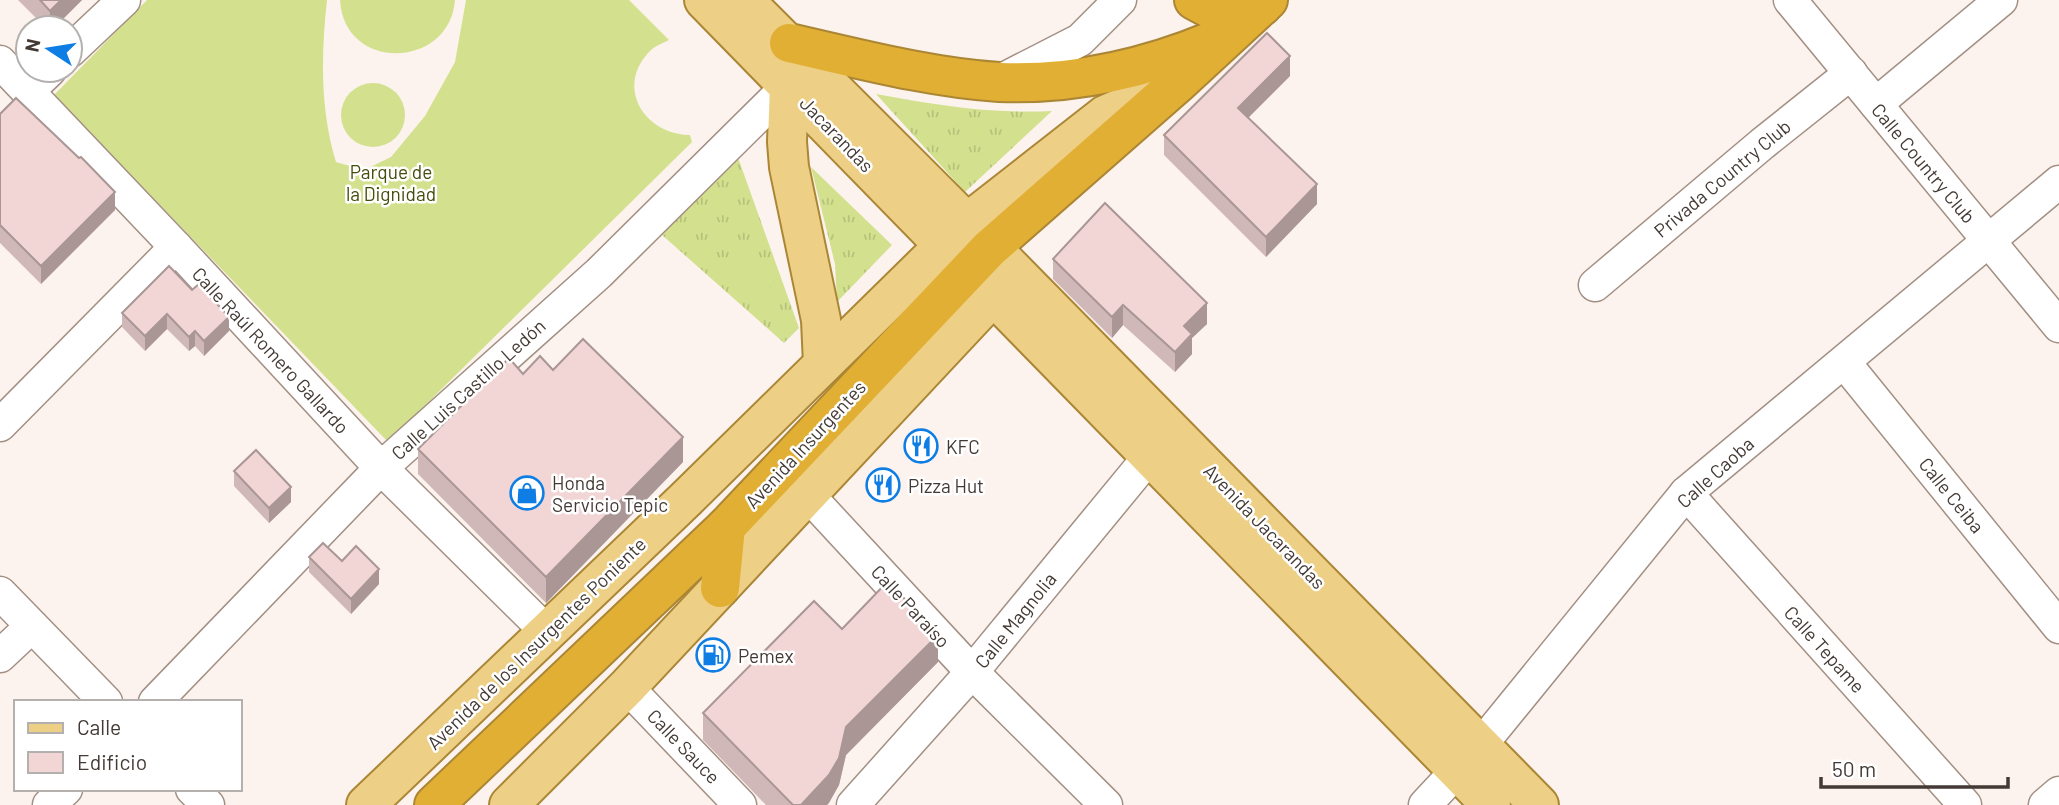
<svg xmlns="http://www.w3.org/2000/svg" width="2059" height="805" font-family="Barlow,sans-serif">
  <style>
    .grass { fill: url(#grass-tufts) }
    .garden { fill: #d3e18e }
    .lines { fill: none; stroke-linecap: round; stroke-linejoin: round }
    .minor-casing { stroke: #a38f83; stroke-width: 35 }
    .major-casing { stroke: #aa8635; stroke-width: 42 }
    .highway-casing { stroke: #aa8635; stroke-width: 42 }
    .minor { stroke: #fff; stroke-width: 32 }
    .major { stroke: #eecf86; stroke-width: 38 }
    .highway { stroke: #e2af35; stroke-width: 38 }
    .wall { fill: #cfb8b7 }
    .shaded-wall { fill: #a99695 }
    .building { fill: #f1d6d5; stroke: #a99695; stroke-width: 2 }
    .labels { text-anchor: middle; dominant-baseline: central; stroke-width: 5; stroke-linejoin: round; paint-order: stroke }
    .street-label { font-size: 19px; fill: #433a35; stroke: #fff }
    .park-label { font-size: 19px; fill: #464d0d; stroke: #fff }
    .poi-label { font-size: 19px; fill: #433a35; stroke: #fff; text-anchor: start }
  </style>
  <defs>
    <pattern id="grass-tufts" width="24" height="20" patternUnits="userSpaceOnUse" patternTransform="scale(1.75)"><rect width="24" height="20" fill="#d3e18e"/><path d="M3 7l-1-3M5 7V3M7 7l1-3M15 17l-1-3M17 17v-4M19 17l1-3" fill="none" stroke="#b6c27b"/></pattern>
  </defs>
  <rect width="100%" height="100%" fill="#fcf3ee"/>
  <g class="grass">
    <path d="M876,94c61,11 113,20 176,17l-87,81z"/>
    <polygon points="736,152 799,328 784,343 662,235"/>
    <polygon points="811,167 892,245 837,302 835,264"/>
  </g>
  <g class="garden">
    <path d="M147,0h180c-6,54 -7,110 9,162l28,8 27,-13 34,-41 30,-54 11,-62h163l40,40c-6,3 -14,6 -19,11 -35,35 -7,83 40,84l2,7 -304,300 -334,-347z"/>
    <path d="M340,0h115c-5,69 -111,73 -115,0z"/>
    <circle cx="373" cy="115" r="32"/>
    <polygon points="756,249 786,330 783,332 728,280"/>
  </g>
  <g class="lines">
    <defs>
      <g id="minor">
        <polyline points="1790,0 2059,326"/>
        <polyline points="70,51 124,0"/>
        <polyline points="0,62 176,247 381,468 548,633"/>
        <polyline points="1000,81 1080,40 1120,0"/>
        <polyline points="28,91 50,70"/>
        <polyline points="1876,104 2001,0"/>
        <polyline points="1595,285 1762,144 1851,73"/>
        <polyline points="1844,362 2059,627"/>
        <polyline points="0,425 176,247"/>
        <polyline points="1686,493 1965,805"/>
        <polyline points="808,495 972,672 1106,805"/>
        <polyline points="0,593 106,702"/>
        <polyline points="0,656 32,626"/>
        <polyline points="627,687 740,805"/>
        <polyline points="155,702 381,468 599,273 789,85"/>
        <polyline points="192,789 208,805"/>
        <polyline points="49,805 66,789"/>
        <polyline points="853,805 972,672 1163,440"/>
        <polyline points="1425,805 1480,746 1686,493 2059,182"/>
        <polyline points="2045,805 2059,793"/>
      </g>
      <g id="major">
        <polyline points="704,0 1491,805"/>
        <polyline points="744,0 967,223 1539,805"/>
        <polyline points="789,85 787,142 789,167 821,320 823,364"/>
        <polyline points="366,805 686,499 967,223 1105,115 1167,88"/>
        <polyline points="509,805 627,687 1009,279"/>
      </g>
      <g id="highway">
        <polyline points="1194,0 1209,8 1262,6"/>
        <path d="M789,43c67,15 142,35 210,39 74,3 145,-13 213,-41"/>
        <polyline points="720,588 726,527"/>
        <polyline points="434,805 726,527 989,249 1177,84 1268,0"/>
      </g>
    </defs>
    <use href="#minor" class="minor-casing"/>
    <use href="#major" class="major-casing"/>
    <use href="#highway" class="highway-casing"/>
    <use href="#minor" class="minor"/>
    <use href="#major" class="major"/>
    <use href="#highway" class="highway"/>
  </g>
  <g class="wall">
    <polygon points="18,0 82,0 54,28 46,28"/>
    <polygon points="1290,76 1248,118 1317,204 1266,257 1164,155 1164,135"/>
    <polygon points="0,114 115,210 41,284 0,243"/>
    <polygon points="1053,259 1207,324 1192,338 1192,354 1175,372 1123,325 1112,338 1053,279"/>
    <polygon points="169,266 229,331 204,356 195,346 189,351 167,329 145,351 122,327 122,313"/>
    <polygon points="553,370 683,462 546,603 418,474 418,449 523,374"/>
    <polygon points="234,471 291,502 269,523 234,486"/>
    <polygon points="309,557 342,561 379,584 351,614 309,572"/>
    <polygon points="842,629 938,662 846,755 839,785 827,805 766,805 703,740 703,713"/>
  </g>
  <g class="shaded-wall">
    <polygon points="61,0 82,0 54,28 50,28 50,11"/>
    <polygon points="1290,56 1290,76 1238,128 1238,108"/>
    <polygon points="1317,184 1317,204 1266,257 1266,237"/>
    <polygon points="115,192 115,210 41,284 41,266"/>
    <polygon points="1207,303 1207,324 1192,338 1192,354 1175,372 1175,352 1184,326"/>
    <polygon points="1123,305 1123,325 1112,338 1112,317"/>
    <polygon points="167,314 167,329 145,351 145,336"/>
    <polygon points="229,317 229,331 204,356 204,341"/>
    <polygon points="195,331 195,346 189,351 189,337"/>
    <polygon points="683,437 683,462 546,603 546,577"/>
    <polygon points="291,487 291,502 269,523 269,508"/>
    <polygon points="379,569 379,584 351,614 351,599"/>
    <polygon points="938,635 938,662 846,755 839,785 829,803 827,805 801,805 846,727"/>
  </g>
  <g class="building">
    <polygon points="40,0 61,0 50,11"/>
    <polygon points="1267,33 1290,56 1238,108 1317,184 1266,237 1164,135"/>
    <polygon points="16,98 79,158 81,157 115,192 41,266 0,225 0,114"/>
    <polygon points="1105,203 1207,303 1184,326 1192,334 1175,352 1123,305 1112,317 1053,259"/>
    <polygon points="169,266 192,290 199,284 229,317 204,341 195,331 189,337 167,314 145,336 122,313"/>
    <polygon points="583,339 683,437 546,577 418,449 509,358 523,374 540,356 553,370"/>
    <polygon points="256,450 291,487 269,508 234,471"/>
    <polygon points="323,543 342,561 356,546 379,569 351,599 309,557"/>
    <polygon points="888,581 938,635 846,727 839,758 829,775 801,805 793,805 703,713 814,601 842,629"/>
  </g>
  <defs>
    <symbol id="restaurant-ring" viewBox="-11 -11 22 22"><circle r="9.5" fill="#fff" stroke="#0e7ee5" stroke-width="1.5"/><path d="M-5-6h1v4h1v-4h1v4h1v-4h1v5L-1.5 .5V6h-2V.5L-5-1ZM5-6V6H3V1.5H1.5Q1.5-4 5-6Z" fill="#0e7ee5"/></symbol>
    <symbol id="shop-ring" viewBox="-11 -11 22 22"><circle r="9.5" fill="#fff" stroke="#0e7ee5" stroke-width="1.5"/><path d="M-5-2.5h2.3a2.7 3.5 0 0 1 5.4 0H5L5.5 6h-11ZM-1.5-2.5h3a1.5 2.3 0 0 0-3 0Z" fill="#0e7ee5"/></symbol>
    <symbol id="fuel-ring" viewBox="-11 -11 22 22"><circle r="9.5" fill="#fff" stroke="#0e7ee5" stroke-width="1.5"/><path d="M-5.5-6h7V0h2V4h1.3V-2.5L3-4.5l.8-.8L6-3V5H2.5V1h-1V6h-7ZM-4.2-4.7v3.2H.2V-4.7Z" fill="#0e7ee5"/></symbol>
  </defs>
  <g fill-rule="evenodd">
    <use href="#restaurant-ring" x="902" y="427" width="38" height="38"/>
    <use href="#restaurant-ring" x="864" y="466" width="38" height="38"/>
    <use href="#shop-ring" x="508" y="474" width="38" height="38"/>
    <use href="#fuel-ring" x="694" y="636" width="38" height="38"/>
  </g>
  <g class="labels">
    <g class="street-label">
      <text transform="translate(837 134) rotate(46)">Jacarandas</text>
      <text transform="translate(1924 163) rotate(50)">Calle Country Club</text>
      <text transform="translate(1722 178) rotate(-40)">Privada Country Club</text>
      <text transform="translate(271 350) rotate(47)">Calle Raúl Romero Gallardo</text>
      <text transform="translate(468 389) rotate(-42)">Calle Luis Castillo Ledón</text>
      <text transform="translate(805 444) rotate(-47)">Avenida Insurgentes</text>
      <text transform="translate(1715 472) rotate(-42)">Calle Caoba</text>
      <text transform="translate(1952 495) rotate(51)">Calle Ceiba</text>
      <text transform="translate(1265 526) rotate(46)">Avenida Jacarandas</text>
      <text transform="translate(911 606) rotate(47)">Calle Paraíso</text>
      <text transform="translate(1015 620) rotate(-51)">Calle Magnolia</text>
      <text transform="translate(536 643) rotate(-44)">Avenida de los Insurgentes Poniente</text>
      <text transform="translate(1825 649) rotate(48)">Calle Tepame</text>
      <text transform="translate(684 746) rotate(46)">Calle Sauce</text>
    </g>
    <g class="park-label">
      <text x="391" y="171">Parque de<tspan x="391" dy="22">la Dignidad</tspan></text>
    </g>
    <g class="poi-label">
      <text x="946" y="446">KFC</text>
      <text x="552" y="482">Honda<tspan x="552" dy="22">Servicio Tepic</tspan></text>
      <text x="908" y="485">Pizza Hut</text>
      <text x="738" y="655">Pemex</text>
    </g>
  </g>
  <rect x="14" y="700" width="228" height="91" fill="#ffffff" stroke="#b4b0ae" stroke-width="2"/>
  <rect x="28" y="723" width="35" height="10" fill="#eecf86" stroke="#b4b0ae" stroke-width="2"/>
  <text x="77" y="735" font-size="21" fill="#433a35">Calle</text>
  <rect x="28" y="752" width="35" height="21" fill="#f1d6d5" stroke="#b4b0ae" stroke-width="2"/>
  <text x="77" y="770" font-size="21" fill="#433a35">Edificio</text>
  <g transform="translate(49 49) rotate(282)"><circle r="33" fill="#ffffff" stroke="#b4b0ae" stroke-width="2"/>
  <path d="M0-5L12 26L0 18L-12 26Z" fill="#0e7ee5"/>
  <text y="-10" font-size="19" font-weight="bold" text-anchor="middle" fill="#433a35">N</text>
  </g>
  <path d="M1821 777v10h187v-10" fill="none" stroke="#433a35" stroke-width="3.5"/>
  <text x="1832" y="777" font-size="21" fill="#433a35" stroke="#ffffff" stroke-width="5" paint-order="stroke">50 m</text>
</svg>
